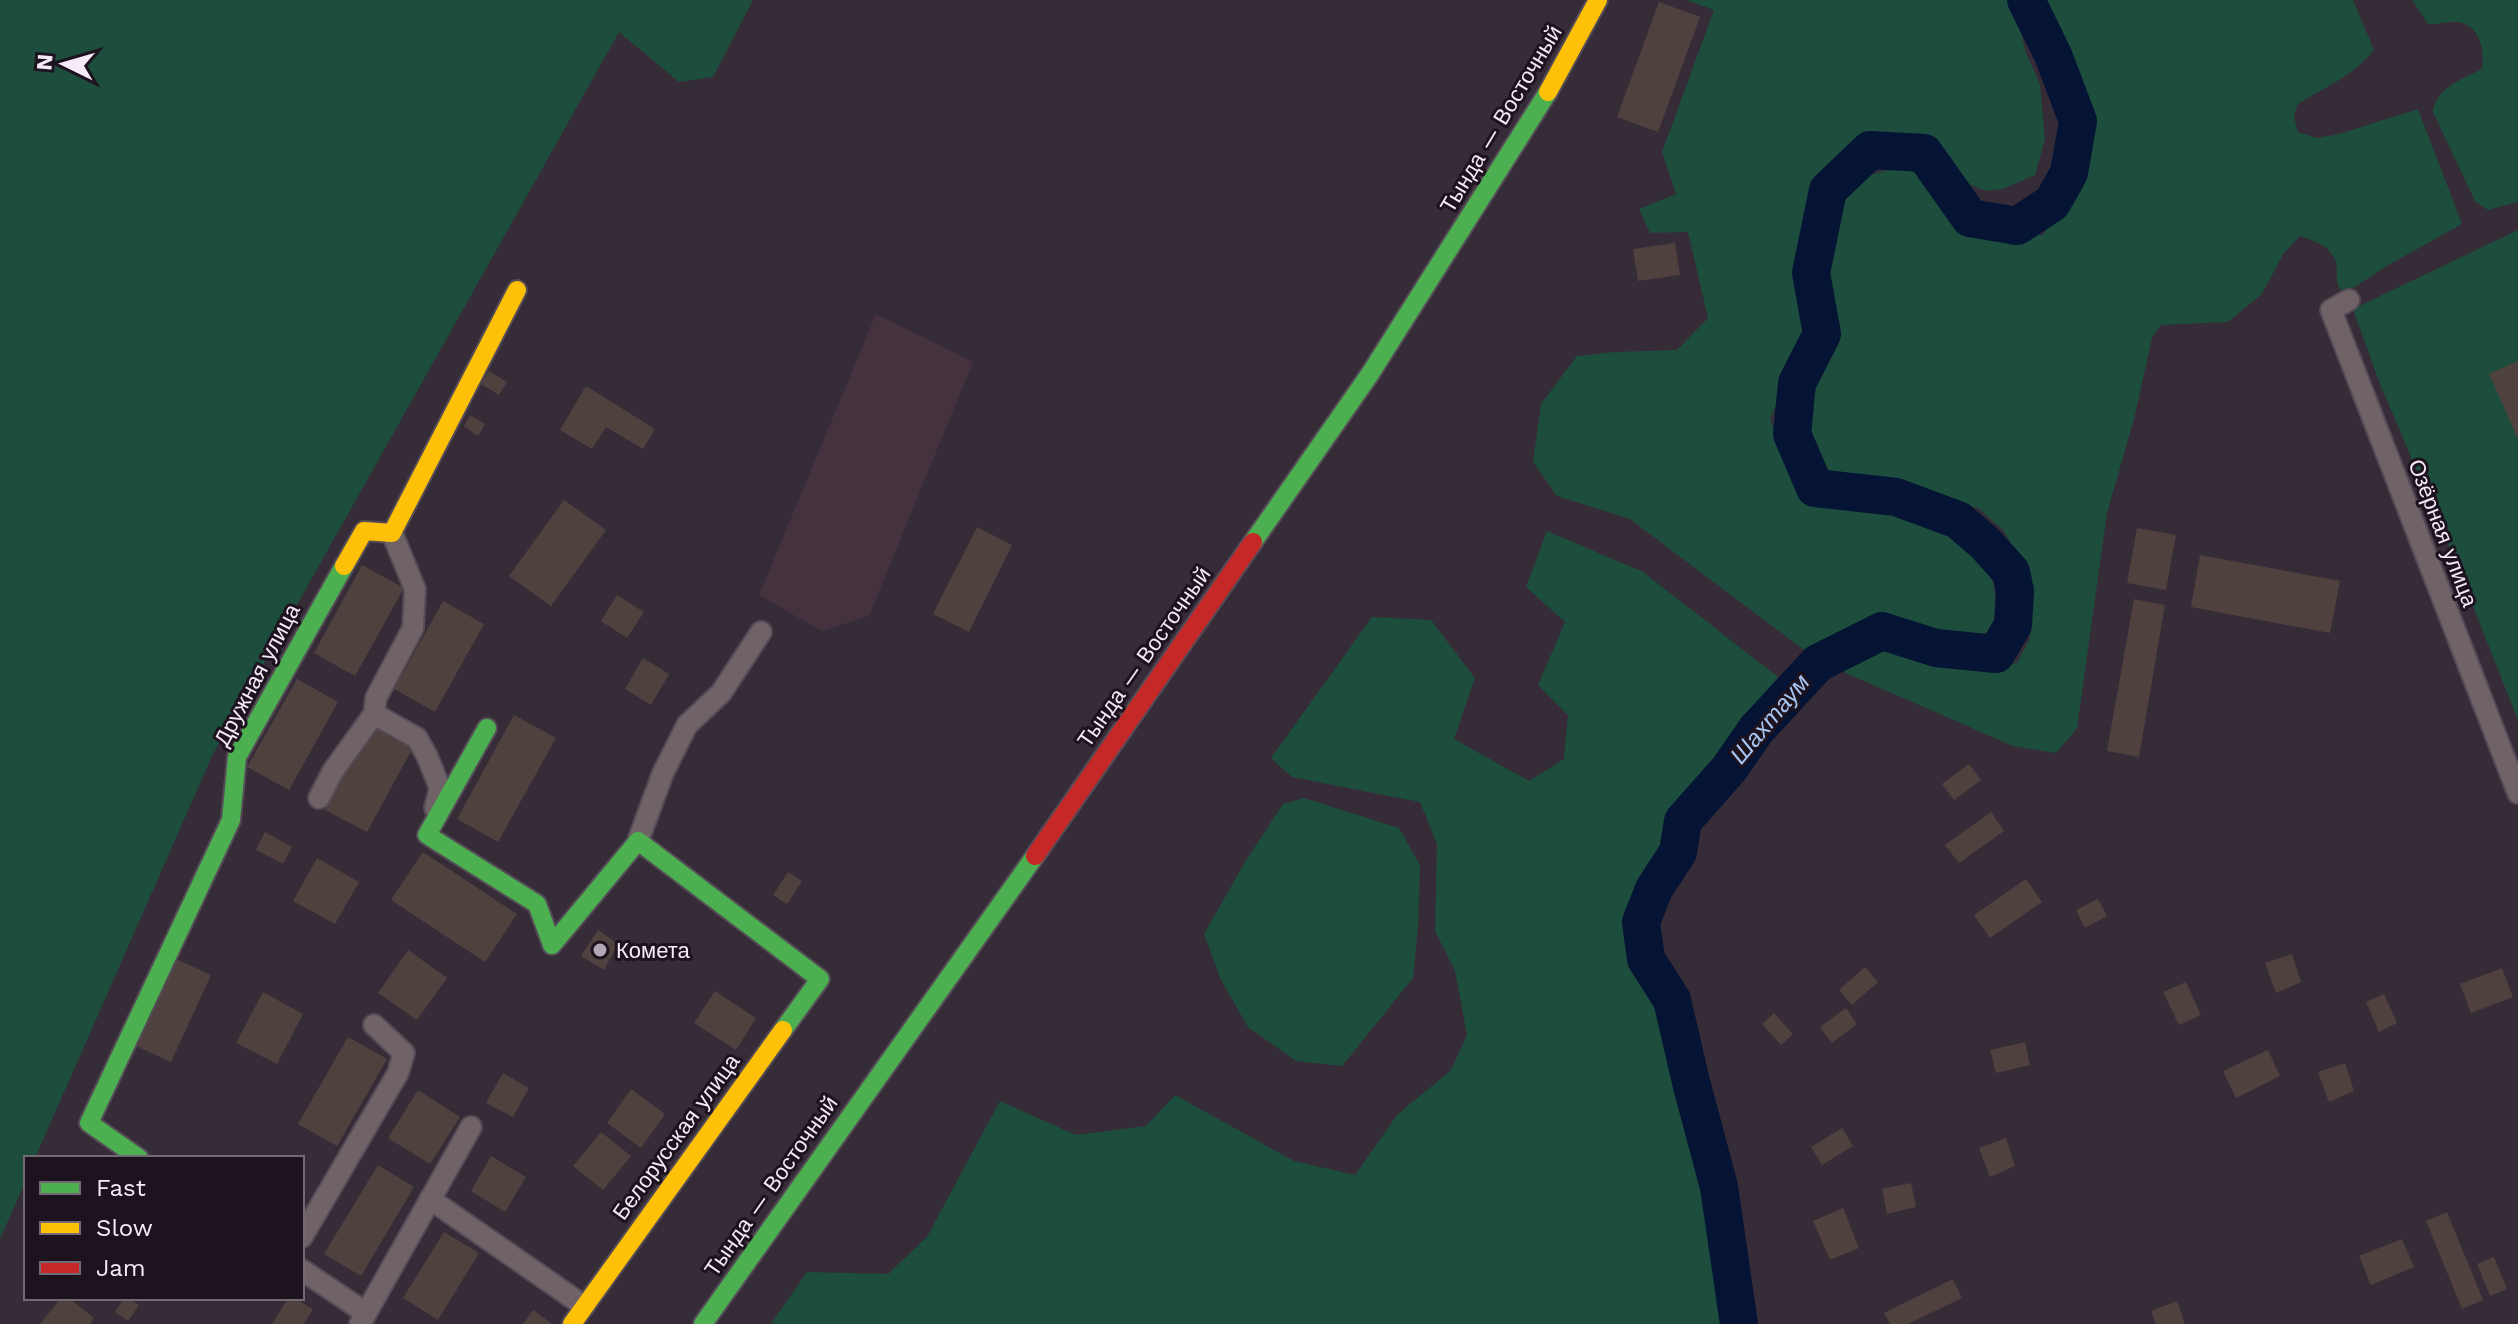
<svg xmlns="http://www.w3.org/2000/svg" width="2518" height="1324" font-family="'Work Sans',sans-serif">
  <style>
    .industrial { fill: #44333f }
    .green { fill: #1d4d3c }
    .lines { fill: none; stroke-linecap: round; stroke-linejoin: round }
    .river { stroke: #051334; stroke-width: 38 }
    .building { fill: #4f413e }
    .street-casing { stroke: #544b56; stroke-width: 24 }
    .fast-casing { stroke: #544b56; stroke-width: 22 }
    .slow-casing { stroke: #544b56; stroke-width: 22 }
    .jam-casing { stroke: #544b56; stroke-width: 22 }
    .street { stroke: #6f6367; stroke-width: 20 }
    .fast { stroke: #4caf50; stroke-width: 18 }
    .slow { stroke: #ffc107; stroke-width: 18 }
    .jam { stroke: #c62828; stroke-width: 18 }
    .poi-dot { fill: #b3a7b5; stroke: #1c131e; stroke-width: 3 }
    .labels { text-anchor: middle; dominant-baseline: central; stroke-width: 6; stroke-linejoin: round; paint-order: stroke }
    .street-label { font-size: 22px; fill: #f6e9f8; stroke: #1c131e }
    .poi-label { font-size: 22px; fill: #f6e9f8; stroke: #1c131e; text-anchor: start }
    .water-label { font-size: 24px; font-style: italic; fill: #a6c5f2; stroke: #1c131e }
  </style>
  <rect width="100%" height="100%" fill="#362c38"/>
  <polygon class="industrial" points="876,314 973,362 869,616 822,631 759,595"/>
  <g class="green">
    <polygon points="0,0 753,0 713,77 679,82 619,32 212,756 35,1158 26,1158 26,1180 0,1239"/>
    <path d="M1686,0h328l11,50 15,35 5,54 -10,36 -32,14 -17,2 -28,-11 -15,-26 -26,-13 -21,-1 -39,8 -28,24 -19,42 -9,57 3,39 -1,33 -33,76c10,23 17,55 36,71 9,9 34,10 47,13 31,8 110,27 129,53 15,23 16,52 9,77 -48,15 -67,1 -114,-12l-70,31 -177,-133 -73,-23 -24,-34 8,-58 36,-48 38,-4 62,-2 31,-32 -20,-86 -38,1 -11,-24 37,-15 -14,-42 52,-142z"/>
    <path d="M2046,0h307l21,50c-21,26 -51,38 -77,55l-3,12 4,15 19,6 22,-4 79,-25 44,115 -77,43 -30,20 -15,3c-5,-10 -2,-17 -4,-27 -4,-17 -22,-22 -36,-27l-16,17 -22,41 -34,28 -67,3 -9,13 -18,81 -27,94 -30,215 -21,25 -43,-7 -181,-79 60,-24 56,19 41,6 28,-5 13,-25 -2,-67 -25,-41 -25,-22 -103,-23 -39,-3 -22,-21 -11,-37 1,-35 17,-23 8,-32 -9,-63 9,-49 12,-34c26,-12 71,-35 93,-5 8,11 12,30 24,37 26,15 56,13 85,15l42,-68 6,-28 -7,-30 -34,-76z"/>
    <path d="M2412,0h106v202l-30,8 -13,-9 -42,-89c2,-24 31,-34 49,-43 3,-21 -3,-48 -29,-47 -9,0 -16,3 -25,2z"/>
    <polygon points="2518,230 2518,720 2452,553 2380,384 2353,309"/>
    <polygon points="1547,531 1643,572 1778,677 1734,740 1697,781 1670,819 1632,926 1636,966 1666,1035 1687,1124 1715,1261 1723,1324 771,1324 807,1272 888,1274 927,1237 1000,1101 1076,1135 1146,1126 1175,1095 1294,1161 1355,1175 1397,1115 1451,1070 1467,1035 1455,971 1435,931 1437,844 1420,802 1292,777 1271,758 1372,617 1431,620 1475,678 1454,739 1529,781 1564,759 1568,715 1538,685 1565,622 1526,587"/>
    <polygon points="1304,798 1399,828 1420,865 1418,927 1413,978 1342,1066 1296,1061 1248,1027 1221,980 1204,934 1245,862 1283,804"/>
  </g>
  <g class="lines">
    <polyline class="river" points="1739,1324 1719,1187 1691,1082 1672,1000 1646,959 1641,922 1654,889 1678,852 1683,821 1729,769 1756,730 1818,663 1882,631 1936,648 1996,654 2013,625 2015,591 2011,572 1985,543 1958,520 1896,497 1815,488 1792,434 1797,383 1822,334 1811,273 1828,190 1870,150 1924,153 1970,218 2017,226 2052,203 2069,173 2078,121 2053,55 2026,0"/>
  </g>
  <g class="building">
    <polygon points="1659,2 1700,17 1658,132 1617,117"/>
    <polygon points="1675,243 1680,275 1638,281 1633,249"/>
    <polygon points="2518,361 2518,439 2489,374"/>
    <polygon points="489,371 507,382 499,395 481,384"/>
    <polygon points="586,386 655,429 643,449 606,427 592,449 560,430"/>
    <polygon points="470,415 485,424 478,436 464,426"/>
    <polygon points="564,500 606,530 551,606 509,576"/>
    <polygon points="977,527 1012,545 969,632 933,614"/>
    <polygon points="2137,528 2176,535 2166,590 2127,583"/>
    <polygon points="2200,555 2340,581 2330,633 2191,607"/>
    <polygon points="362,565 404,588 355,676 314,653"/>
    <polygon points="617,595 644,612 627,638 601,621"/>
    <polygon points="2134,599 2165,605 2139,757 2107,751"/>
    <polygon points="443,601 484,624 435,712 394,689"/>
    <polygon points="643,658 669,674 651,705 625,689"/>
    <polygon points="297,679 338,702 289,790 247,767"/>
    <polygon points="514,715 556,738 498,842 457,819"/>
    <polygon points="374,721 415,744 367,832 325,810"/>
    <polygon points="1969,764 1981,780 1954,800 1942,784"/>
    <polygon points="1991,812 2004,831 1959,863 1945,845"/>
    <polygon points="265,832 292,847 283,864 256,850"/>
    <polygon points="423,852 517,914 485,962 391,900"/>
    <polygon points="317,858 359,882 335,924 293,901"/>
    <polygon points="788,872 802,881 787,904 773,895"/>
    <polygon points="2026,879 2042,902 1990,938 1974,915"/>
    <polygon points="2098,899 2107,916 2085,928 2076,910"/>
    <polygon points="598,930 618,944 604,970 581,956"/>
    <polygon points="408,950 447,978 417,1020 378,993"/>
    <polygon points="2292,954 2301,982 2276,993 2265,963"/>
    <polygon points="176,959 211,975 171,1062 136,1046"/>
    <polygon points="1865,967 1878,982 1852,1005 1839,990"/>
    <polygon points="2502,968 2513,997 2471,1013 2460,984"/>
    <polygon points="2186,982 2201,1015 2179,1025 2163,992"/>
    <polygon points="715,991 756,1018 736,1050 694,1023"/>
    <polygon points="263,992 303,1014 277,1064 236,1043"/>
    <polygon points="2384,994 2397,1023 2379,1032 2366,1002"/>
    <polygon points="1846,1008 1857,1024 1832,1043 1820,1027"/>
    <polygon points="1774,1013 1793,1034 1781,1045 1762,1024"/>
    <polygon points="348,1037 387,1059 337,1146 298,1124"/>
    <polygon points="2025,1042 2030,1065 1996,1073 1990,1050"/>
    <polygon points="2268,1050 2280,1076 2236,1098 2223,1071"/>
    <polygon points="2345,1063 2354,1091 2329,1102 2318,1072"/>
    <polygon points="503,1073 529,1088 513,1117 486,1103"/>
    <polygon points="631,1089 665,1114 641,1148 607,1123"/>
    <polygon points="418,1090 460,1117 430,1164 388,1138"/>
    <polygon points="1842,1128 1853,1146 1822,1165 1811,1147"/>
    <polygon points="601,1132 631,1156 603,1190 573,1166"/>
    <polygon points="2006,1138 2015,1166 1990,1177 1979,1148"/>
    <polygon points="491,1156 526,1177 505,1212 471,1191"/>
    <polygon points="378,1165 414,1187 361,1276 324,1254"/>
    <polygon points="1911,1183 1916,1207 1887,1214 1882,1189"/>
    <polygon points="1843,1208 1859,1248 1830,1260 1813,1221"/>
    <polygon points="2447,1212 2483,1300 2462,1309 2426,1221"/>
    <polygon points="444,1232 479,1253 438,1320 403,1298"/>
    <polygon points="2402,1239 2414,1267 2371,1285 2359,1256"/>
    <polygon points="2494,1257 2507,1289 2490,1296 2477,1264"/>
    <polygon points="1953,1279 1962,1298 1908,1324 1890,1324 1884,1313"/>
    <polygon points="61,1298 69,1298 94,1318 90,1324 40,1324"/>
    <polygon points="124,1298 129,1298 139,1305 128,1321 115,1312"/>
    <polygon points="288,1298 294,1298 313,1309 304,1324 272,1324"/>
    <polygon points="2177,1301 2185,1324 2156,1324 2151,1311"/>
    <polygon points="533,1310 552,1324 523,1324"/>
  </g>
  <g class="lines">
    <defs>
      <g id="street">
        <polyline points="2349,300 2331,310 2518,793"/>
        <polyline points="392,533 415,589 413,628 376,698 374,714 417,738 427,756 440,788 435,808"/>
        <polyline points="319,798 333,771 374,714"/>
        <polyline points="638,841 663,773 687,725 721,693 761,632"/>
        <polyline points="430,1199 584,1306"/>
        <polyline points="302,1237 398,1073 404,1053 374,1025"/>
        <polyline points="302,1270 366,1313"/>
        <polyline points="360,1324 471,1127"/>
      </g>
      <g id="fast">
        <polyline points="1253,542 1370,374 1548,92"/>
        <polyline points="487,728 427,835 537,904 552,945 638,841 820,979 783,1030"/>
        <polyline points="139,1158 89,1123 231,820 237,757 344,566"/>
        <polyline points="703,1324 1035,856"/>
      </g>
      <g id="slow">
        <polyline points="1548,92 1598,0"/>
        <polyline points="344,566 364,531 392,533 517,290"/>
        <polyline points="572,1324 783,1030"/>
      </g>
      <polyline id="jam" points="1035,856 1253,542"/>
    </defs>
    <use href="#street" class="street-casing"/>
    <use href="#fast" class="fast-casing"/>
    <use href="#slow" class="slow-casing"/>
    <use href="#jam" class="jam-casing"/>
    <use href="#street" class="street"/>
    <use href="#fast" class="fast"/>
    <use href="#slow" class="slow"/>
    <use href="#jam" class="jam"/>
  </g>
  <circle class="poi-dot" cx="600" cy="950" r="8"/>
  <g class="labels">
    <g class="street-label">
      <text transform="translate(1501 119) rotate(-59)">Тында — Восточный</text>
      <text transform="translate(2443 533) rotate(69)">Озёрная улица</text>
      <text transform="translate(1144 657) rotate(-55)">Тында — Восточный</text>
      <text transform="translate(257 675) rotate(-62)">Дружная улица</text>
      <text transform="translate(676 1137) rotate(-54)">Белорусская улица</text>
      <text transform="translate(771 1186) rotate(-55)">Тында — Восточный</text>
    </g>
    <g class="poi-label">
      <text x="616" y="950">Комета</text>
    </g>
    <g class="water-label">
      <text transform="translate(1770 719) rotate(-50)">Шахтаум</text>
    </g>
  </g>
  <rect x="24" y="1156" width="280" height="144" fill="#1c131e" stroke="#736975" stroke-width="2"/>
  <rect x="40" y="1182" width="40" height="12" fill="#4caf50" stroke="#736975" stroke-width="2"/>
  <text x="96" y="1196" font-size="24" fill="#f6e9f8">Fast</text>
  <rect x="40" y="1222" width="40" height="12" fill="#ffc107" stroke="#736975" stroke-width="2"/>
  <text x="96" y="1236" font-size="24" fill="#f6e9f8">Slow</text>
  <rect x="40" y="1262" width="40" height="12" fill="#c62828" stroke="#736975" stroke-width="2"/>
  <text x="96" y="1276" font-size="24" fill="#f6e9f8">Jam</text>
  <g transform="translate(64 64) rotate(275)" stroke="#1c131e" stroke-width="6" paint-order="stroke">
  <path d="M0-6L14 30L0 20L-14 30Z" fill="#f6e9f8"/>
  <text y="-12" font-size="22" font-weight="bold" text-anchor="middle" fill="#f6e9f8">N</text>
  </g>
</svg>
